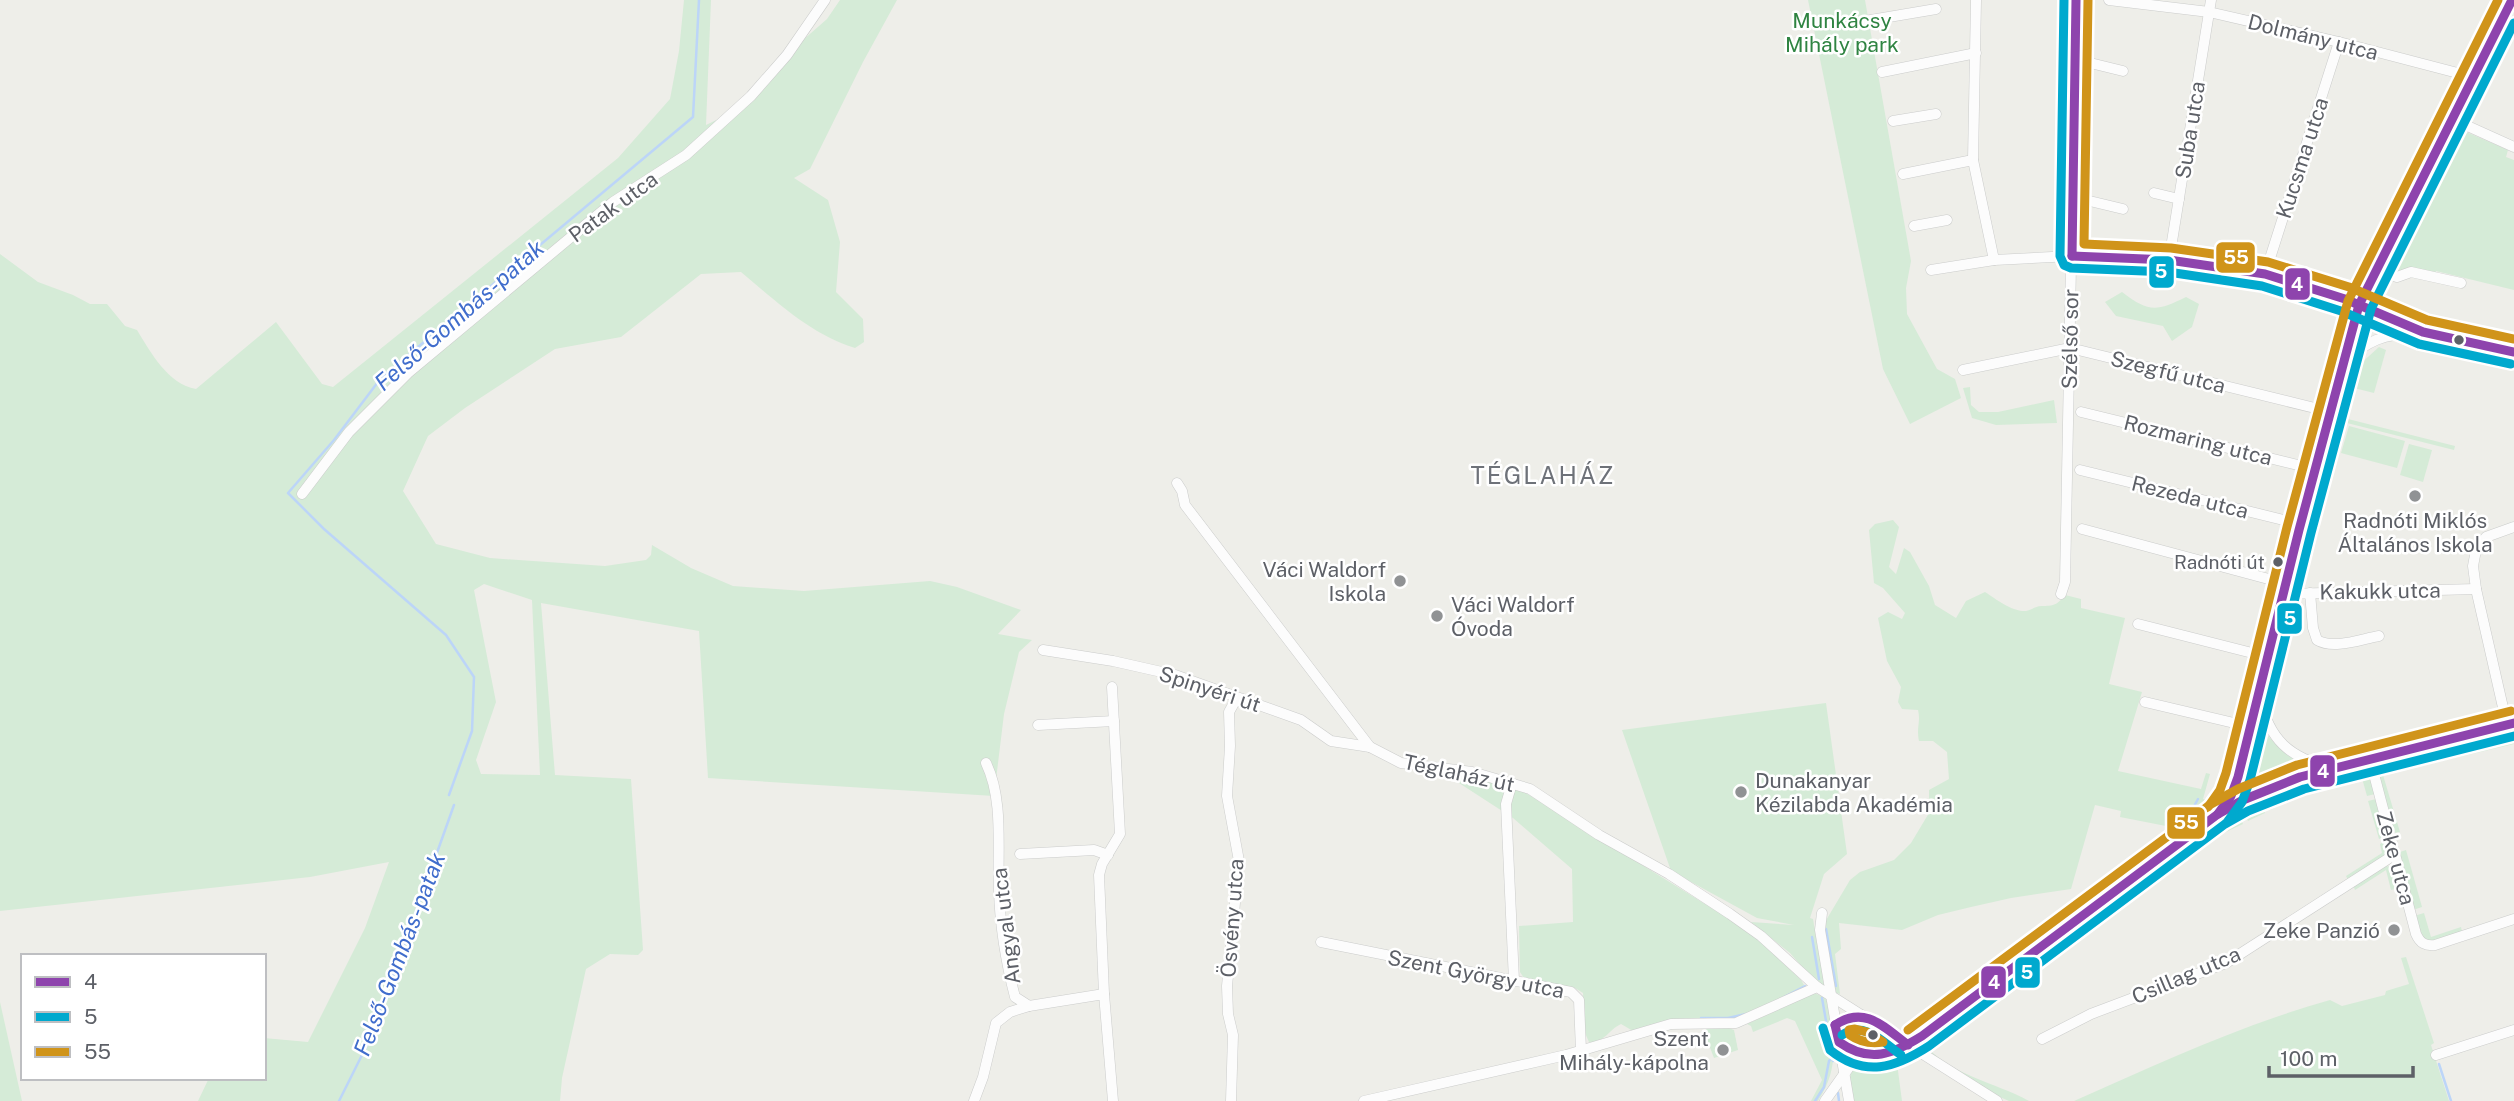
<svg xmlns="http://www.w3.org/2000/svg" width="2514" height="1101" font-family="'Public Sans',sans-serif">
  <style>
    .green { fill: #d5ebd7; fill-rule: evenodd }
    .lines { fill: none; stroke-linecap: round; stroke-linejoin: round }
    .stream { stroke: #bcd5f8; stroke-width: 2.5 }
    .street-casing { stroke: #cbcccb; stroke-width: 11 }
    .street { stroke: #fcfcfc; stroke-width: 10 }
    .bus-1-casing { stroke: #fff; stroke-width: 14 }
    .bus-2-casing { stroke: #fff; stroke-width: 14 }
    .bus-3-casing { stroke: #fff; stroke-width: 14 }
    .bus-1 { stroke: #8e44ad; stroke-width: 9 }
    .bus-2 { stroke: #00a9ce; stroke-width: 9 }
    .bus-3 { stroke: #d0941a; stroke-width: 9 }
    .bus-dot { fill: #5d6067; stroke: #fff; stroke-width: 2.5 }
    .poi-dot { fill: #909294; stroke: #fff; stroke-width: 2.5 }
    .labels { text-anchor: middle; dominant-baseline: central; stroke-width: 5; stroke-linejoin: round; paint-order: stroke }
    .bus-label { font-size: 19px; fill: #5d6067; stroke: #fff; text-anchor: end }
    .park-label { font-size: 21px; fill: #2f8442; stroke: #fff }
    .street-label { font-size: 21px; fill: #5d6067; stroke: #fff }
    .poi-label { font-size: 21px; fill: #5d6067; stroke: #fff; text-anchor: end }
    .water-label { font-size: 23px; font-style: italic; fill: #406dcc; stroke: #fff }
    .quarter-label { font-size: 24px; letter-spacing: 2px; fill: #6e7279; stroke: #fff }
    .line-badge { stroke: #fff; stroke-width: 2.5 }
    .badge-label { font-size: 19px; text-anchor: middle; font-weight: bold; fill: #fff }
  </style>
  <rect width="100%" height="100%" fill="#eeeee9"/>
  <g class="green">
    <path d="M684,0h27l-5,125 39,-19 58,-66 24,-21 13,-19h57l-34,62 -53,107 -16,9 34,22 12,42 -4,50 27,27 1,23 -9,6c-45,-14 -79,-47 -114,-76l-40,2 -80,63 -66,12 -90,59 -37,28 -25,55 33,53 54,14 115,8 41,-6 5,-5 1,-10 39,23 42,18 71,5 126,-10 27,6 64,23 -23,24 34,6 -13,12 -15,62 -10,82 -286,-18 -9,-147 -158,-28 14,172 76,4 12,171 -5,5 -28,-1 -24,15 -24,109 -2,23h-362l11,-23h55v-40l44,4 57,-114 24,-66 -79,15 -310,34v-657l38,28 35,13 17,9h17l18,22 12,4c14,23 31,54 59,59l80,-67 46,62 11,3 285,-229 52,-59 9,-48zM484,584l48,16 8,175 -59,-1 -5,-14 20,-58 -22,-112z"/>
    <polygon points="1808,0 1865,0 1911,261 1906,288 1907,314 1937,369 1955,379 1961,398 1910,424 1883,369"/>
    <polygon points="2464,131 2508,150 2506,157 2514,160 2514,290 2436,271 2435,275 2400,275 2383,268 2451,136 2455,132"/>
    <path d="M2122,292c26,20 34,20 64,5l13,7 -7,23 -20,14 -9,-15 -47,-10 -11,-14z"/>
    <polygon points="2379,347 2386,350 2374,393 2350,387 2358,366"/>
    <polygon points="1970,387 1971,405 1979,412 1998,412 2054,400 2057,423 1996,425 1972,418 1963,388"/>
    <polygon points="2343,401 2322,479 2318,474 2336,407"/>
    <polygon points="2348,419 2455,446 2454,450 2347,423"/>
    <polygon points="2349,426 2405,441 2397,468 2341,453"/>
    <polygon points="2409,444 2432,450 2423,482 2400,475"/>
    <path d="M1893,520l6,7 -10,40 7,7 8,-26 6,4 19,34 6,19 21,13 10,-17 19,-9c11,7 27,20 41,19 5,-1 10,-5 15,-5 13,0 16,-1 24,-11l16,4v9l44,10 -16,66 33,8 -24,79 83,18 5,-16 4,1 -7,25 3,1 -6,19 -33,24 4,-16 -51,-10 1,-6 -26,-6 -24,84 -60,9 -40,9 -33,8 -36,15 -63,-7 2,26 -6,5 5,40 -7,-2 -9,-57 1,-13 25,-42 10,-8 34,-12 17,-17 18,-30v-23l20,-11 -2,-27 -14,-11h-14c-3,-15 2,-18 -1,-31l-16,-1 -4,-7 3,-15 -14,-26 -9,-43 10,-6 14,7 3,-6 -22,-25 -9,-5 -5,-53 6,-6z"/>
    <polygon points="1826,703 1847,854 1824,874 1810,918 1813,919 1825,988 1810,976 1790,953 1751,922 1794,925 1757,918 1671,871 1622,730"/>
    <polygon points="2260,727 2280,749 2309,768 2240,798 2237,797 2257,729"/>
    <polygon points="2511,729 2514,744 2383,775 2400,832 2393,833 2376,766 2378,761"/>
    <polygon points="2363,765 2368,769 2375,794 2367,796 2360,771 2344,777 2342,770"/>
    <path d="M1442,772l68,11 216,134 33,23 42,40 3,5 -2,4 -64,28 -13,3 -50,-1 -42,12 -12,-7c-13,6 -16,19 -32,18l-4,-9 -2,-40 -8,-5 -51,-10 -4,-6 -1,-46 54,-4 -1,-53 -59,-51z"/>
    <polygon points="2314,777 2317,788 2301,796 2297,783"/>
    <polygon points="2292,786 2296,798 2270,810 2266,797"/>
    <polygon points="2261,799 2265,813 2248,821 2242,808"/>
    <polygon points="2376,799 2385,837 2379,839 2368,801"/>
    <polygon points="2237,811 2243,824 2213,838 2209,827"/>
    <polygon points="2386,841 2388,849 2386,856 2348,880 2346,876 2382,853 2380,844"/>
    <polygon points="2406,850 2422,907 2413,910 2397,853"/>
    <polygon points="2174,853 2177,857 2131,889 2130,887"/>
    <path d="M2384,866c13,-1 13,11 15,22l-8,2 -5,-20 -31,20 -2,-5z"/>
    <polygon points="2424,913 2431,937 2461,927 2462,932 2430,942 2422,938 2414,916"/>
    <path d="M2406,957l28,86 -3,2 18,56h-375c84,-37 167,-76 256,-101l12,6 43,-11 1,-4 23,-7 -8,-26z"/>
    <path d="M1814,993l10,4 3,4c6,40 14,64 -9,100h-7l11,-21 -27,-59 -8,-3 -34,14 -2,-6 -4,-2z"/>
    <polygon points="0,1002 22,1101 0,1101"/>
    <path d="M1857,1017l35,22 2,4c-11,6 -41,10 -49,-2 -4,-4 -4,-11 -6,-16z"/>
    <polygon points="1726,1027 1734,1030 1738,1050 1714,1058 1704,1032 1707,1028"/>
    <path d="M1923,1042c25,33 72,40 106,59h-20l-16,-7 -71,-45 -1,-5z"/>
    <path d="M1896,1056l6,45h-51c-5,-49 9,-34 45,-45z"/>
  </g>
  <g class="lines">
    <g class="stream">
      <polyline points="2377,764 2416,756"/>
      <polyline points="449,795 472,731 474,677 446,635 324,529 288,493 334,440 381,378 693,117 699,0"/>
      <polyline points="2180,832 2198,799"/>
      <path d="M2191,844c52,-35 109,-59 170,-76"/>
      <polyline points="1826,929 1836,986"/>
      <polyline points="1812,937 1819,979"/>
      <polyline points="1784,997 1805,986"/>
      <polyline points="1822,998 1833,1061"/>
      <polyline points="1701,1018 1728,1018 1746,1014"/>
      <polyline points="2439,1064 2451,1101"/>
      <polyline points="1838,1093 1839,1101"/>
      <polyline points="339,1101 372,1035 454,805"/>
      <polyline points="1815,1101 1824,1087 1829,1061 1832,1058"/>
    </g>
    <defs>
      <g id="street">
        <polyline points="1976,0 1973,160 1994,260"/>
        <polyline points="2109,0 2209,12 2339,42 2473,77"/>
        <polyline points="1865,21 1936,9"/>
        <polyline points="2074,59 2123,71"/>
        <polyline points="1882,72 1976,53"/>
        <polyline points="2452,119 2514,147"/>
        <polyline points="1893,121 1936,114"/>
        <polyline points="1903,174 1973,160"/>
        <polyline points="2154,193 2179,199"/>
        <polyline points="2073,197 2123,209"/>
        <polyline points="1914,226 1947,220"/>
        <polyline points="2169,260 2211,0"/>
        <polyline points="2376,269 2397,277 2411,272 2461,283"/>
        <polyline points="1931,270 1994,260 2072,256 2169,260 2265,274 2345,299 2423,332 2514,352"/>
        <polyline points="2265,274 2339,42"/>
        <path d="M2344,363c23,-23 40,-29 73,-30"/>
        <polyline points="1963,370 2070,348 2331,412"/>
        <polyline points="2081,412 2314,469"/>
        <polyline points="2080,470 2300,524"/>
        <polyline points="1177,483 1182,491 1185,505 1370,747 1401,763 1472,772 1530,789 1599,835 1669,874 1730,914 1761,936 1817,987"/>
        <polyline points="302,494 349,432 408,373 613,202 686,155 751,96 787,55 825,0"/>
        <polyline points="2082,529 2287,584"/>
        <path d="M2310,593l3,35 4,12c17,10 44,-1 62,-4"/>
        <polyline points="2061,594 2065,582 2076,0"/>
        <polyline points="2285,594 2476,589"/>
        <polyline points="2138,624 2268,657"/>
        <polyline points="1043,650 1113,661 1175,675 1301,720 1331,741 1370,747"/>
        <path d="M2260,698c9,42 30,60 71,70"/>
        <polyline points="2145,702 2251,727"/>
        <polyline points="1038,725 1114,721"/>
        <polyline points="2507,725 2476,589 2473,566 2476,550 2486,537 2514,527"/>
        <path d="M2370,759l46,175c4,9 9,12 19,11l79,-26"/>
        <polyline points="1512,783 1506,804 1514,981"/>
        <polyline points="2218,814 2231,796 2238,777 2299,530 2359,305 2512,0"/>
        <polyline points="1020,854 1094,850 1108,855"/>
        <polyline points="1822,913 1820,930 1849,1101"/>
        <polyline points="1321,942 1571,992 1579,1000 1581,1051"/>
        <polyline points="1104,994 1099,875 1102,864 1120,834 1112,687"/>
        <polyline points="1029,1006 1104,994 1113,1101"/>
        <polyline points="1835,1025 1851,1015 1862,1015"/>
        <polyline points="2042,1039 2091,1014 2226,963 2394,855"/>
        <polyline points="2436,1055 2514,1030"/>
        <path d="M974,1101l9,-24 13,-54 14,-11 19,-6 -14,-9c-9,-35 -15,-71 -16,-107 -2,-41 5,-90 -13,-127"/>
        <polyline points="1231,1101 1233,1035 1228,1014 1227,986 1239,861 1227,796 1230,746 1229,712 1234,703 1242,699"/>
        <polyline points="1364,1101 1566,1055 1671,1024 1736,1023 1817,987 1997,1101"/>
        <polyline points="1825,1101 1852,1063 1863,1056 1898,1050 1922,1036 2218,814 2243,800 2300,777 2514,723"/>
      </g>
    </defs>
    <use href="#street" class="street-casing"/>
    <use href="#street" class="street"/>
    <defs>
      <g id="bus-1">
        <polyline points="2072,256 2169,260 2265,274 2345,299 2423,332 2514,352"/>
        <polyline points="2072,256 2076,0"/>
        <polyline points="2218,814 2231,796 2238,777 2299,530 2359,305 2512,0"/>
        <path d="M1835,1025l4,17c31,22 54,12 83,-6l296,-222 25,-14 57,-23 214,-54"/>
        <path d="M1835,1025c30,-20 49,2 73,20"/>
      </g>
      <g id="bus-2">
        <polyline points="2064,0 2060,256 2064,265 2071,268 2168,272 2262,286 2341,311 2419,344 2511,364"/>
        <polyline points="2228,821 2242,802 2250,780 2311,533 2371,309 2514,23"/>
        <path d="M1823,1028l7,22c35,28 65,18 99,-4l296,-222 23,-13 56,-22 210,-53"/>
        <path d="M1842,1035c22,-15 41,7 59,20"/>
      </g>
      <g id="bus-3">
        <polyline points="2088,0 2084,244 2171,248 2268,262 2349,287 2427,320 2514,339"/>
        <polyline points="2208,807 2220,790 2226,773 2287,527 2348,301 2498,0"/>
        <path d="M1855,1029l12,3 16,10c-13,2 -23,0 -33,-7l-1,-5z"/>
        <polyline points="1908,1030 2211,804 2238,789 2297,765 2511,711"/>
      </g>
    </defs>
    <use href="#bus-1" class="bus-1-casing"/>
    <use href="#bus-2" class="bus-2-casing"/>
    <use href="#bus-3" class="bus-3-casing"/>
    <use href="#bus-1" class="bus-1"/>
    <use href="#bus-2" class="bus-2"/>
    <use href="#bus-3" class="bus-3"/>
  </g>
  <g class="bus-dot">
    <circle cx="2459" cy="340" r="6"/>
    <circle cx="2278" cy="562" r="6"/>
    <circle cx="1873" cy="1035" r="6"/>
  </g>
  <g class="poi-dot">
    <circle cx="2415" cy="496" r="7"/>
    <circle cx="1400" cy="581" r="7"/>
    <circle cx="1437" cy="616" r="7"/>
    <circle cx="1741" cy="792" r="7"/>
    <circle cx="2394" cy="930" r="7"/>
    <circle cx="1723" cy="1050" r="7"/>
  </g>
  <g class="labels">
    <g class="bus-label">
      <text x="2265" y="562">Radnóti út</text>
    </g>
    <g class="park-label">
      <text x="1842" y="20">Munkácsy<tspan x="1842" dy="24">Mihály park</tspan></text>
    </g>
    <g class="street-label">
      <text transform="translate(2313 37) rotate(14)">Dolmány utca</text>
      <text transform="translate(2190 130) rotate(-81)">Suba utca</text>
      <text transform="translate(2302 158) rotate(-72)">Kucsma utca</text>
      <text transform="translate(613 207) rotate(-36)">Patak utca</text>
      <text transform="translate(2070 339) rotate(-89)">Szélső sor</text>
      <text transform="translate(2168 372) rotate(14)">Szegfű utca</text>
      <text transform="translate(2198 440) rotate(14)">Rozmaring utca</text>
      <text transform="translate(2190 497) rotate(14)">Rezeda utca</text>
      <text transform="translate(2380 591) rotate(-1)">Kakukk utca</text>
      <text transform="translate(1210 689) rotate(18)">Spinyéri út</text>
      <text transform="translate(1459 773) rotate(12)">Téglaház út</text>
      <text transform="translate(2396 858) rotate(75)">Zeke utca</text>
      <text transform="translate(1232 918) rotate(-86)">Ösvény utca</text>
      <text transform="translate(1006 926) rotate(-97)">Angyal utca</text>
      <text transform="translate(1476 974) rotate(11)">Szent György utca</text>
      <text transform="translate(2186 975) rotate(-23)">Csillag utca</text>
    </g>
    <g class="poi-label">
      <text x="2415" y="520" text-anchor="middle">Radnóti Miklós<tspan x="2415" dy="24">Általános Iskola</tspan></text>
      <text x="1386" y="569">Váci Waldorf<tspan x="1386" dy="24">Iskola</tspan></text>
      <text x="1451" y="604" text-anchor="start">Váci Waldorf<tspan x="1451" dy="24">Óvoda</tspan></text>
      <text x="1755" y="780" text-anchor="start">Dunakanyar<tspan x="1755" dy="24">Kézilabda Akadémia</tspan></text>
      <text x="2380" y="930">Zeke Panzió</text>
      <text x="1709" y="1038">Szent<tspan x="1709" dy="24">Mihály-kápolna</tspan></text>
    </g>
    <g class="water-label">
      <text transform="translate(459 315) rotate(-41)">Felső-Gombás-patak</text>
      <text transform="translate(399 954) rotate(-69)">Felső-Gombás-patak</text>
    </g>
    <g class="quarter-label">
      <text x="1543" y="475">TÉGLAHÁZ</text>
    </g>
  </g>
  <g class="line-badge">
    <rect x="2215" y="241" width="41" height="33" rx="7" fill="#d0941a"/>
    <rect x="2148" y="255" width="27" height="34" rx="7" fill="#00a9ce"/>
    <rect x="2284" y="267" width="27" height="34" rx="7" fill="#8e44ad"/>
    <rect x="2276" y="602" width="27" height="33" rx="7" fill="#00a9ce"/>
    <rect x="2309" y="754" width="27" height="34" rx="7" fill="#8e44ad"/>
    <rect x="2166" y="806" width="40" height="34" rx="7" fill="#d0941a"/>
    <rect x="2014" y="956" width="27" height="33" rx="7" fill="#00a9ce"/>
    <rect x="1980" y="965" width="27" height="34" rx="7" fill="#8e44ad"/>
  </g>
  <g class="badge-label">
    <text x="2236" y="264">55</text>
    <text x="2161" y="278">5</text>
    <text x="2297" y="291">4</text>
    <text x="2290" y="625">5</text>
    <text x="2323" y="778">4</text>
    <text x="2186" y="829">55</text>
    <text x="2027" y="979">5</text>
    <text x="1994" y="989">4</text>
  </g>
  <rect x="21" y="954" width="245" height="126" fill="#ffffff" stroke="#bebfc2" stroke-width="2"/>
  <rect x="35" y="977" width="35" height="10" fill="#8e44ad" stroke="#bebfc2" stroke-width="2"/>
  <text x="84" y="989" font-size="21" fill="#5d6067">4</text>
  <rect x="35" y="1012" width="35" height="10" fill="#00a9ce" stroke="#bebfc2" stroke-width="2"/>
  <text x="84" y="1024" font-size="21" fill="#5d6067">5</text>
  <rect x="35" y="1047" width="35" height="10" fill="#d0941a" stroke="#bebfc2" stroke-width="2"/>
  <text x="84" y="1059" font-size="21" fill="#5d6067">55</text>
  <path d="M2269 1066v10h144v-10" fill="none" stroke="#5d6067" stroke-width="3.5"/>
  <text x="2280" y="1066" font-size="21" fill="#5d6067" stroke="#ffffff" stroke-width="5" paint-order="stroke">100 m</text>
</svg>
